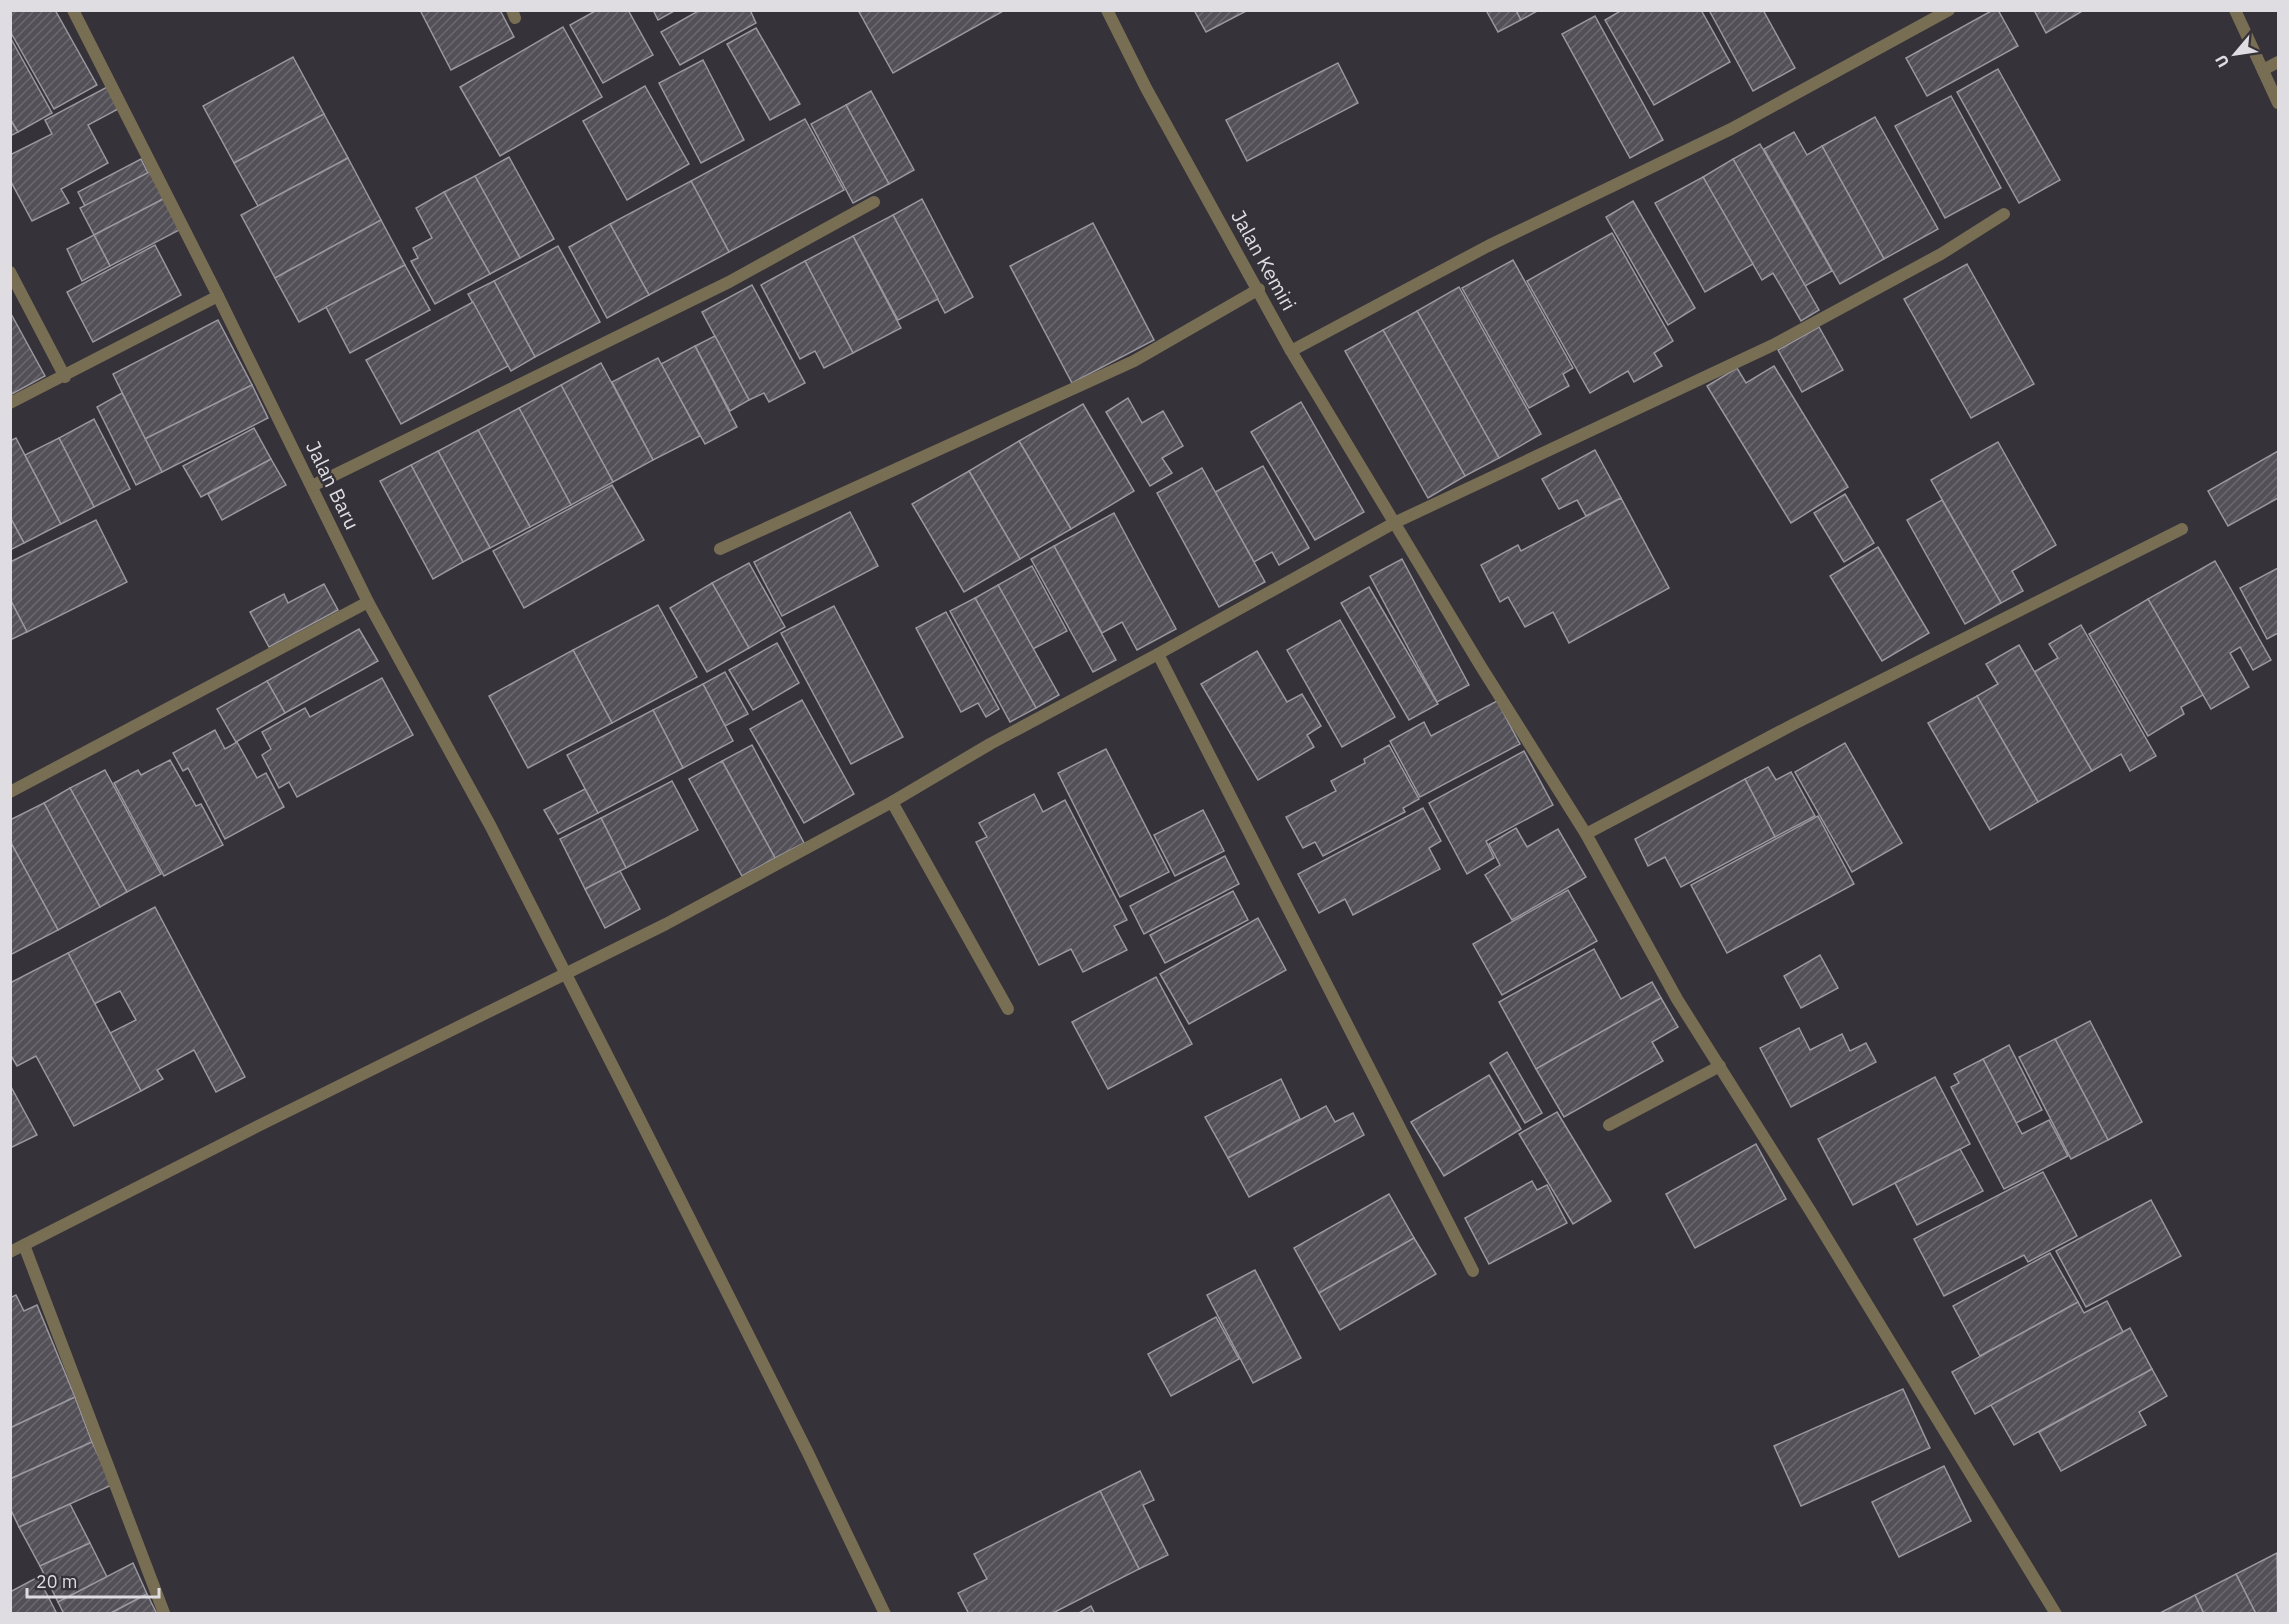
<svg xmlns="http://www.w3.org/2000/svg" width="2289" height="1624" font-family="'IBM Plex Sans',sans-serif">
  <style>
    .building { fill: url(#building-hatch); stroke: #9a979f; stroke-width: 1.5 }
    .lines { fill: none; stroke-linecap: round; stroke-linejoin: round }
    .lane { stroke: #786e53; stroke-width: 12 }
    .street { stroke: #786e53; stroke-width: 12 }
    .labels { text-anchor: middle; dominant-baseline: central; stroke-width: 5; stroke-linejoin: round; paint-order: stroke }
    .street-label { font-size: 20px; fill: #dfdde2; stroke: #353239 }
  </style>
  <defs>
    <pattern id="building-hatch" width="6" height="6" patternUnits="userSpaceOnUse" patternTransform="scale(1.5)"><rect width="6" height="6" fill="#535057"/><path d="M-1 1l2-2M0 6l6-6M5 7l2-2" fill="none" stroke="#6b696f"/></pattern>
  </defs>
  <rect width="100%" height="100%" fill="#353239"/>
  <g class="building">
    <polygon points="10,10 55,10 97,85 54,109 10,31"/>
    <polygon points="420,10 500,10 514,37 451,70"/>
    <polygon points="597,10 628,10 653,55 603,83 570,25"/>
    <polygon points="653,10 676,10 658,20"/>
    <polygon points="700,10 750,10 756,23 680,65 661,32"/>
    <polygon points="858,10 1005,10 893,73"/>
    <polygon points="1194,10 1248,10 1206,32"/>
    <polygon points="1486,10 1516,10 1521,20 1498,32"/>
    <polygon points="1516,10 1539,10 1521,20"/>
    <polygon points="1622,10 1701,10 1730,62 1654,105 1605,20"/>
    <polygon points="1709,10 1763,10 1795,68 1753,91"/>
    <polygon points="1993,10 1998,10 2018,46 1927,96 1906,58"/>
    <polygon points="2034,10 2084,10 2046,33"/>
    <polygon points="1595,16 1663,140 1630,158 1562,34"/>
    <polygon points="563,27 602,97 500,156 460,87"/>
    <polygon points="756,28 800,104 770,120 727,44"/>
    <polygon points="10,37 52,113 18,132 10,119"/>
    <polygon points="293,57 324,114 234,163 203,106"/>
    <polygon points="703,60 744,140 701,163 659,83"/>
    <polygon points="1338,63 1358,103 1247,161 1226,120"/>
    <polygon points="1998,69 2060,180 2019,203 1957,92"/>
    <polygon points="109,86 120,108 88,125 108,163 61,189 69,203 32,221 10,180 10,155 52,134 45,120"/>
    <polygon points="645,86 689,164 627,200 583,121"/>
    <polygon points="871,91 914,170 889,184 846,105"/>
    <polygon points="1951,96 2001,188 1945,218 1895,126"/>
    <polygon points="846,105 889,184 853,203 811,124"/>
    <polygon points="324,114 348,158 258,206 234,163"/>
    <polygon points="1875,117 1938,229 1884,259 1822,146"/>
    <polygon points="10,119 18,132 10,136"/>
    <polygon points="805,119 844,190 729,252 691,181"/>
    <polygon points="1794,132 1807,155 1822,146 1884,259 1840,284 1764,149"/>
    <polygon points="1760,144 1832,271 1805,286 1733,159"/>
    <polygon points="509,157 554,239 520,258 475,176"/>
    <polygon points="348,158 381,220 275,278 241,215"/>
    <polygon points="141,159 148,173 85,206 78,192"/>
    <polygon points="1733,159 1819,310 1801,321 1773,273 1762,280 1703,177"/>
    <polygon points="153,170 167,197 94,235 80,208"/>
    <polygon points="475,176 520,258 490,274 444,192"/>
    <polygon points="1703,177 1753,264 1705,292 1655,203"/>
    <polygon points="691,181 729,252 649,295 610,224"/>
    <polygon points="444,192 490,274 435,304 411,261 418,258 413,248 432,238 416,208"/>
    <polygon points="167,197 183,228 110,266 94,235"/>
    <polygon points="922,199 973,297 945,313 893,215"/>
    <polygon points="1633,201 1695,308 1668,325 1606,217"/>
    <polygon points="893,215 938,299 898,320 853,236"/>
    <polygon points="381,220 405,265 299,322 275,278"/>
    <polygon points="1093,223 1154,340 1072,383 1010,266"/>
    <polygon points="610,224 649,295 607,318 569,247"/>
    <polygon points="1612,233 1673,341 1654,353 1662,366 1634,382 1628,371 1590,393 1527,281"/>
    <polygon points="94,235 110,266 82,281 67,249"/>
    <polygon points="853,236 901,328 853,353 805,261"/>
    <polygon points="155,245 181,295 93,342 67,292"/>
    <polygon points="558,246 600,322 535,357 494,281"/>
    <polygon points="1513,260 1573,368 1563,374 1569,386 1529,408 1462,288"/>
    <polygon points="805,261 853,353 824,368 815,351 800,359 761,285"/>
    <polygon points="1967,264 2034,384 1971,418 1904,299"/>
    <polygon points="405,265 430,310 350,353 326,307"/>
    <polygon points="494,281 535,357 511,371 468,294"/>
    <polygon points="752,285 805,383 769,402 764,393 749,400 702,312"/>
    <polygon points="1459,287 1541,434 1499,458 1417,311"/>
    <polygon points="473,302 508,366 401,424 366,360"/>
    <polygon points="1417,311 1499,458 1465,476 1383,330"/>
    <polygon points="10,312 45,376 10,395"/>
    <polygon points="218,320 252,385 145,439 113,374"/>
    <polygon points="1819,327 1843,370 1802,392 1778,350"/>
    <polygon points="1383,330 1465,476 1428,498 1345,351"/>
    <polygon points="715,336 749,400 730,411 695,346"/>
    <polygon points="695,346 737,427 705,444 661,364"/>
    <polygon points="658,358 700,436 653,460 612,382"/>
    <polygon points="601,363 653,460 613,482 561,385"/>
    <polygon points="1774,366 1848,487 1791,523 1707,386 1737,368 1746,383"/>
    <polygon points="252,385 268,418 162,472 145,439"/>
    <polygon points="561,385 613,482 571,505 519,408"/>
    <polygon points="122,393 162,472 136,485 97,407"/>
    <polygon points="1128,398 1142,423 1163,411 1183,446 1162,458 1172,473 1150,486 1106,412"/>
    <polygon points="1301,402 1364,512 1315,540 1251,432"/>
    <polygon points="1083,404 1134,491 1071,529 1019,441"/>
    <polygon points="519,408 571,505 530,527 478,430"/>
    <polygon points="94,419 130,489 94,507 59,438"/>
    <polygon points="254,428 271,459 201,497 183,466"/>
    <polygon points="478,430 530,527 490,548 438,451"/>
    <polygon points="16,438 61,524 24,543 10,517 10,441"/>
    <polygon points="59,438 94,507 61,524 25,455"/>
    <polygon points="1019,441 1071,529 1020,559 969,471"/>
    <polygon points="1998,442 2056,545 2012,571 2023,591 2001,603 1931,480"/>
    <polygon points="1595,450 1621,498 1586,516 1577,500 1559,509 1542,479"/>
    <polygon points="438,451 490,548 463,562 411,465"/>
    <polygon points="2278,451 2278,498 2228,526 2208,491"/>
    <polygon points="271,459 286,485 222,520 208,494"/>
    <polygon points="411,465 463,562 433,579 380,481"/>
    <polygon points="1263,466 1309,548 1279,565 1272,552 1254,562 1215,492"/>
    <polygon points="1202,468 1265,582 1219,607 1157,493"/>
    <polygon points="969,471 1020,559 964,592 912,504"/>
    <polygon points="612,485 644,540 524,608 493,551"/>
    <polygon points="1845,494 1874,543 1844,562 1814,513"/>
    <polygon points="1621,498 1669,588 1569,643 1553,612 1525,627 1508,597 1500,602 1481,565 1518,545 1521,551"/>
    <polygon points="1942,500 2001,603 1965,624 1907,520"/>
    <polygon points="850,512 878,566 782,616 754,562"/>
    <polygon points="1114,513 1176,629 1137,650 1122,622 1102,633 1054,546"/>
    <polygon points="10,517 24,543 10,550"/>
    <polygon points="96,520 127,582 27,632 10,599 10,562"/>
    <polygon points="1054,546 1116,660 1093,672 1031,559"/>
    <polygon points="1878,547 1929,633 1882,661 1830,576"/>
    <polygon points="1402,559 1469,685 1437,702 1370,576"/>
    <polygon points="2215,561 2271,660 2253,670 2240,647 2230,653 2249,687 2211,709 2148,599"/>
    <polygon points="749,563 785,627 749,648 712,583"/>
    <polygon points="1032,566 1067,631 1033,649 998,585"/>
    <polygon points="2278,568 2278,633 2267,639 2240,588"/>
    <polygon points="712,583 749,648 707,672 670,608"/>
    <polygon points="324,584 338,610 269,647 250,612 284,594 288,603"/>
    <polygon points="998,585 1059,695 1036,708 975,598"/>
    <polygon points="1369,587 1438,704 1409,720 1341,603"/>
    <polygon points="975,598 1036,708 1010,722 950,611"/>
    <polygon points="10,599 27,632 10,640"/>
    <polygon points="2148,599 2203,695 2181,707 2184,714 2148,736 2089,634"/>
    <polygon points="658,605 697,677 612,723 573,650"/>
    <polygon points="834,606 903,737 851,764 781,633"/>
    <polygon points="946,612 999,709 986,717 978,703 961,712 916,628"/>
    <polygon points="1340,620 1395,717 1342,747 1287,650"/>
    <polygon points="2081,625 2156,756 2130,771 2121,754 2092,771 2034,672 2058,658 2049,644"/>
    <polygon points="359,629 378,661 285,713 267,681"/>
    <polygon points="777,643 799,683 753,710 729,670"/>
    <polygon points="2019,645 2092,771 2038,802 1977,696 1998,684 1986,664"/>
    <polygon points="573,650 612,723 528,768 489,696"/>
    <polygon points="1257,651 1287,702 1302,694 1321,726 1307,735 1314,747 1258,780 1201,684"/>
    <polygon points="725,672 748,714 725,726 703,684"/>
    <polygon points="382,678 413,735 297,797 289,782 279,788 262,755 271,749 262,732 305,708 310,717"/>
    <polygon points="267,681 285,713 236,742 217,709"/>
    <polygon points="703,684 733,741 683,768 653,710"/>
    <polygon points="1977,696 2038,802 1990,830 1928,723"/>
    <polygon points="802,700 854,794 804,823 750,729"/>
    <polygon points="1497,701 1520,744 1420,797 1390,741 1424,722 1431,736"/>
    <polygon points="653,710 683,768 598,813 567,755"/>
    <polygon points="215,730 225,749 237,742 257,778 266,773 284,807 225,839 188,768 183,771 173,753"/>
    <polygon points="1845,743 1902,843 1852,872 1795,772"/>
    <polygon points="752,745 804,843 775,858 722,761"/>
    <polygon points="1389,745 1419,799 1403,808 1405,812 1323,856 1315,842 1303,848 1286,817 1336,791 1331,781 1365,763 1364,759"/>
    <polygon points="1106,749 1169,872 1120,897 1058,773"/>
    <polygon points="1524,751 1553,805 1486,841 1494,858 1467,874 1429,803"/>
    <polygon points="170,760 196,806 201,804 223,845 164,876 114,783 138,770 141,775"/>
    <polygon points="722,761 775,858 742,876 689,779"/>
    <polygon points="1768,767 1776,780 1791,772 1815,816 1775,837 1745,779"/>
    <polygon points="105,770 161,874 127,892 70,788"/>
    <polygon points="1745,779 1775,837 1681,887 1665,857 1648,866 1635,839"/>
    <polygon points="672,781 698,830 626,868 601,818"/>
    <polygon points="70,788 127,892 100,907 44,803"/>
    <polygon points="585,789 598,813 558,834 544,810"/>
    <polygon points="1034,794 1043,812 1065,800 1127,920 1114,926 1127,950 1083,972 1071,949 1039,965 976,842 987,837 979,823"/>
    <polygon points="44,803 100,907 58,930 10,841 10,820"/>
    <polygon points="1423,808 1441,841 1429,848 1440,869 1353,915 1345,899 1319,913 1298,874"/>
    <polygon points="1203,810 1224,851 1175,876 1154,835"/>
    <polygon points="1818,816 1854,884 1727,953 1691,885"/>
    <polygon points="601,818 626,868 585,889 560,839"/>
    <polygon points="1516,828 1527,847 1558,829 1586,877 1512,920 1485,875 1500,865 1489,844"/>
    <polygon points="10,841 58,930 10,955"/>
    <polygon points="1225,856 1239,884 1144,934 1130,906"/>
    <polygon points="620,871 640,909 605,928 585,889"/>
    <polygon points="1568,890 1597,941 1502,995 1473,944"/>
    <polygon points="1233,891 1248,920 1165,963 1150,935"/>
    <polygon points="155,907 245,1077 216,1092 194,1050 157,1070 163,1079 141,1091 110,1033 136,1020 120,991 94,1004 68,953"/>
    <polygon points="1258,918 1286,970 1189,1024 1160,974"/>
    <polygon points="1594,949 1621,999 1652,982 1661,998 1536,1069 1499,1002"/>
    <polygon points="68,953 141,1091 74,1126 36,1056 17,1066 10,1054 10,983"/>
    <polygon points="1820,955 1838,988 1801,1008 1784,976"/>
    <polygon points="1156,977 1192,1044 1108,1089 1072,1022"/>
    <polygon points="1661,998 1678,1027 1652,1042 1663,1061 1564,1117 1536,1069"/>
    <polygon points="2090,1021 2142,1122 2108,1140 2055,1039"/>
    <polygon points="1799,1028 1810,1050 1842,1034 1850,1051 1866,1043 1876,1062 1791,1107 1760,1048"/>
    <polygon points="2055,1039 2108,1140 2071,1159 2019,1057"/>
    <polygon points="2009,1045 2042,1110 2016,1123 1983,1059"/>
    <polygon points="1507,1052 1542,1113 1525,1123 1490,1063"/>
    <polygon points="1983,1059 2022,1134 2049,1120 2068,1156 2004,1189 1951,1087 1959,1083 1954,1074"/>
    <polygon points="1489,1075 1521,1129 1444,1176 1411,1122"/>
    <polygon points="1935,1077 1970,1144 1853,1205 1818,1139"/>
    <polygon points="1281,1079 1300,1119 1228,1158 1205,1117"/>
    <polygon points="10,1085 37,1135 10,1148"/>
    <polygon points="1326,1106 1335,1122 1353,1113 1364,1135 1249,1197 1228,1158"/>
    <polygon points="1557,1112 1611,1201 1573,1224 1519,1134"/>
    <polygon points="1756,1144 1786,1199 1695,1248 1666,1194"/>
    <polygon points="1960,1149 1983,1191 1917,1225 1895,1183"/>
    <polygon points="2043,1172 2077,1236 2028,1262 2024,1255 1944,1296 1914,1239"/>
    <polygon points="1532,1181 1537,1190 1547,1185 1567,1223 1489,1264 1465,1218"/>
    <polygon points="1389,1194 1414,1238 1319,1293 1294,1248"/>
    <polygon points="2151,1200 2181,1256 2086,1307 2056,1251"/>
    <polygon points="1414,1238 1436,1274 1340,1330 1319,1293"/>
    <polygon points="2050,1253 2078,1302 1980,1356 1953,1306"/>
    <polygon points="1255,1270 1301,1358 1253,1383 1207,1295"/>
    <polygon points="16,1295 24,1311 37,1305 75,1397 10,1428 10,1298"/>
    <polygon points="2107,1301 2123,1332 1975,1414 1952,1372 2078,1302 2084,1313"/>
    <polygon points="1216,1317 1239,1359 1171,1396 1148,1354"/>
    <polygon points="2130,1328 2152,1369 2014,1445 1991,1405"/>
    <polygon points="2152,1369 2167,1396 2139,1412 2146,1425 2061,1471 2039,1432"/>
    <polygon points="1903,1389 1930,1448 1801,1506 1774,1446"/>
    <polygon points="75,1397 92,1442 10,1479 10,1428"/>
    <polygon points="92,1442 112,1485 19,1527 10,1508 10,1479"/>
    <polygon points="1944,1466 1971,1521 1899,1557 1872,1502"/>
    <polygon points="1140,1471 1154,1500 1143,1505 1168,1555 1139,1569 1100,1491"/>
    <polygon points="1100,1491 1139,1569 1051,1614 969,1614 958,1593 987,1579 974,1554"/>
    <polygon points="70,1504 90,1543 40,1566 19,1527"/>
    <polygon points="90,1543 107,1577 58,1602 40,1566"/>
    <polygon points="2277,1553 2278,1614 2256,1614 2236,1574"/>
    <polygon points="133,1563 147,1594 109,1614 64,1614 58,1602"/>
    <polygon points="2236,1574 2256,1614 2204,1614 2195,1595"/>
    <polygon points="38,1577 57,1614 10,1614 10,1592"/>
    <polygon points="147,1594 157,1614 109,1614"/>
    <polygon points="2195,1595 2204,1614 2160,1614 2160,1613"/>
    <polygon points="1091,1606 1095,1614 1077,1614"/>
  </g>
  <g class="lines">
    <g class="lane">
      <polyline points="512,10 515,18"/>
      <polyline points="892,802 1008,1009"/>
      <polyline points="1609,1125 1720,1066"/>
    </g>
    <g class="street">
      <polyline points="73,10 218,296 368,602 490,825 627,1094 808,1453 885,1614"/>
      <polyline points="1107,10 1146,88 1291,351 1480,665 1586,834 1677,999 1811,1212 2056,1614"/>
      <polyline points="2235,10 2278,103"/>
      <polyline points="2263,70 2278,62"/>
      <polyline points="10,272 65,377"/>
      <polyline points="1291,351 1488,246 1731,129 1949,10"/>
      <polyline points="10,403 218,296"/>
      <polyline points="312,486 729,282 874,202"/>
      <polyline points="720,549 1134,361 1259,289"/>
      <polyline points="1158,654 1473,1271"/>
      <polyline points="10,792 368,602"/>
      <polyline points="1586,834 1794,724 2182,529"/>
      <polyline points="24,1245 164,1613"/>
      <polyline points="10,1252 258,1126 666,924 892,802 990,744 1158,654 1394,523 1773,345 1941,254 2004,214"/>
    </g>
  </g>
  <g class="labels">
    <g class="street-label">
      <text transform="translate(1264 260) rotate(61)">Jalan Kemiri</text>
      <text transform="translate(333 485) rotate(64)">Jalan Baru</text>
    </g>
  </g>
  <rect width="2289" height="1624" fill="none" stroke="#dfdde2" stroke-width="24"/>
  <g transform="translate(2235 54) rotate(241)" stroke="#353239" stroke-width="4.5" paint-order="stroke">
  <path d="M0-4.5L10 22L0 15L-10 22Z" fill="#dfdde2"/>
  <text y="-9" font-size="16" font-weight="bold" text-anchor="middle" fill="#dfdde2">U</text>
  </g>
  <path d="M27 1588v9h132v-9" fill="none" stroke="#dfdde2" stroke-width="3"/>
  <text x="36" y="1588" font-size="18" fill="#dfdde2" stroke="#353239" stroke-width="4.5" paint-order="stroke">20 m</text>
</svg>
